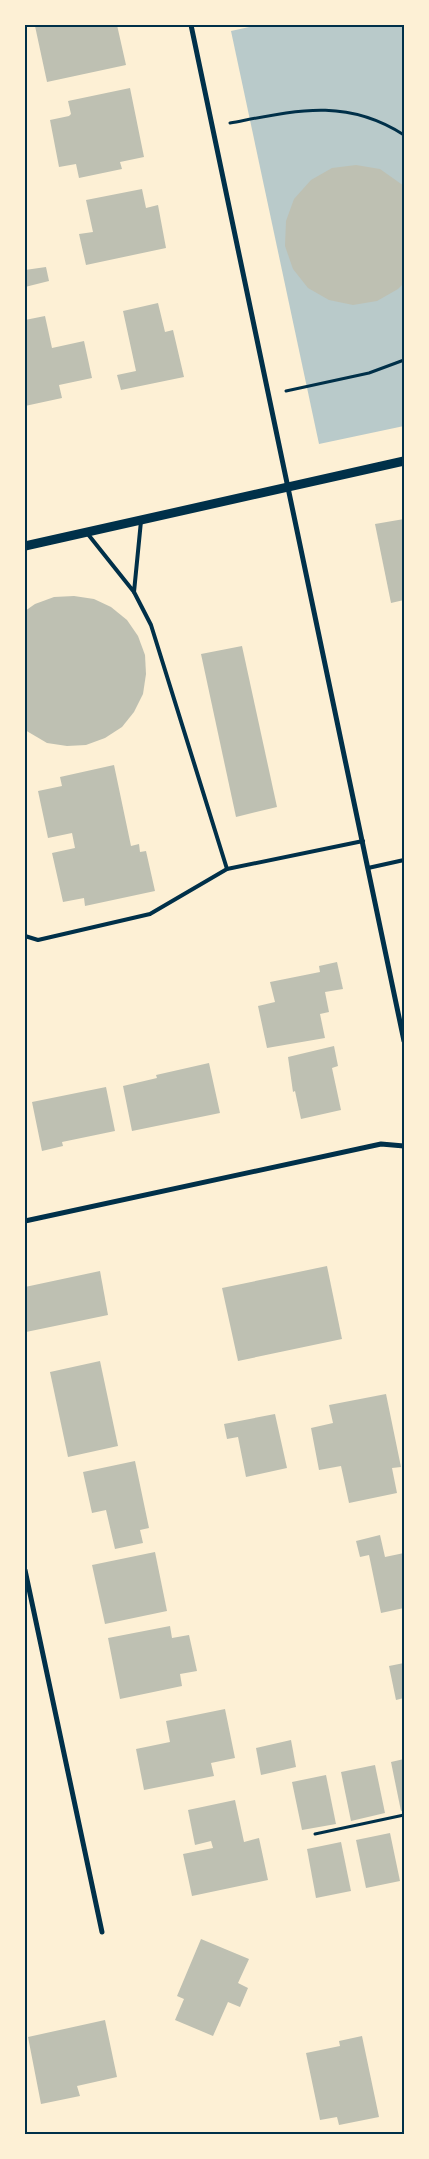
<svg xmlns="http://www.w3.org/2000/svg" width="429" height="2159" font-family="'Space Grotesk',sans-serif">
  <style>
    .green { fill: #b9caca }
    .building { fill: #bec0b2 }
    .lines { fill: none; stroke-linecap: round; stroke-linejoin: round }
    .path { stroke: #003049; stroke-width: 3 }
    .service { stroke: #003049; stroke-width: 4 }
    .minor { stroke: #003049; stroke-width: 5 }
    .tertiary { stroke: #003049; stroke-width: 9 }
    .neatline { fill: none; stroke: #003049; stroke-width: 2 }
  </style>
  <rect width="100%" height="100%" fill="#fdf0d5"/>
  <polygon class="green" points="258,25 404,25 404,426 319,444 231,31"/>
  <g class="building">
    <polygon points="42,25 117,25 126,65 47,82 35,26"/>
    <polygon points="130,88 144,157 120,162 122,169 79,178 76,164 59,167 50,120 69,116 71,114 68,101"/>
    <polygon points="356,165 380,169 404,186 404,283 398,289 377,301 353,305 329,300 308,288 293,269 285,246 286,221 294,199 311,180 332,168"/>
    <polygon points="142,189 146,208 158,205 166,248 86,265 79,234 93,232 86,200"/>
    <polygon points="46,267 49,281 25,287 25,270"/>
    <polygon points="158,303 165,332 173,330 184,377 121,390 117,375 136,371 123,311"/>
    <polygon points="45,316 52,348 84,341 92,378 59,385 62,398 25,406 25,320"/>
    <polygon points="404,519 404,600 391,603 375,524"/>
    <polygon points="74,596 94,599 111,607 127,620 138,636 145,655 146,674 143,694 134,712 122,727 105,738 86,745 67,746 47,743 25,730 25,611 35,604 54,597"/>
    <polygon points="242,646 277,807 236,817 201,654"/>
    <polygon points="114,765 131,846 139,844 140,852 146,851 155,891 85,906 84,898 63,902 52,853 75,848 72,833 48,838 38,791 62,786 60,777"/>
    <polygon points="337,962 343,989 325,992 329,1012 320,1014 325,1038 267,1048 258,1006 275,1002 270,982 320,972 319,966"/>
    <polygon points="334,1046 338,1066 332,1068 341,1110 301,1119 295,1091 293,1092 288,1057"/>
    <polygon points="209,1063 220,1113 132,1131 123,1086 157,1078 156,1075"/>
    <polygon points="106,1087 115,1131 62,1142 63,1146 42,1151 32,1102"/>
    <polygon points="327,1266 342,1339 238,1361 222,1288"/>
    <polygon points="100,1271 108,1315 26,1332 25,1287"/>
    <polygon points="100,1361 118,1446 68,1457 50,1372"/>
    <polygon points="386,1394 401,1467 392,1468 397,1493 349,1503 341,1466 319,1470 311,1428 333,1423 329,1405"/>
    <polygon points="275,1414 287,1468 246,1477 238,1437 227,1439 224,1424"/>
    <polygon points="135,1461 149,1528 140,1530 143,1543 115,1549 106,1510 92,1513 83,1472"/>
    <polygon points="380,1535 385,1557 404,1553 404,1608 381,1613 369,1555 360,1557 356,1541"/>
    <polygon points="155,1552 167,1611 105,1624 92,1565"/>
    <polygon points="170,1626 172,1638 189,1635 197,1671 180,1674 182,1686 120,1699 108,1638"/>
    <polygon points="404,1663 404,1698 396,1700 389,1666"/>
    <polygon points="225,1709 235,1758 211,1763 214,1776 144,1790 136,1749 170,1742 166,1721"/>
    <polygon points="291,1740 296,1767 261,1775 256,1748"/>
    <polygon points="404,1759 404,1810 401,1811 391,1762"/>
    <polygon points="375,1765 385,1813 351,1821 341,1772"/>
    <polygon points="326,1775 336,1824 302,1830 292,1782"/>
    <polygon points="235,1800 244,1842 259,1838 268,1880 192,1896 183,1854 213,1848 211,1841 195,1845 188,1810"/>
    <polygon points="390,1833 400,1881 366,1888 356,1840"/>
    <polygon points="341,1842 351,1891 316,1898 307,1849"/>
    <polygon points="201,1939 249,1959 238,1983 248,1988 240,2007 228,2002 213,2036 175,2020 184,1999 177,1996"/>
    <polygon points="105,2020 117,2077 77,2086 80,2096 41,2104 28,2037"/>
    <polygon points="362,2036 379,2117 339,2125 337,2117 320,2120 306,2053 340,2046 339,2041"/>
  </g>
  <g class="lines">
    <g class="path">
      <path d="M230,123c64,-12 115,-26 174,12"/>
      <polyline points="286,391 369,373 404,360"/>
      <polyline points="315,1834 404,1815"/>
    </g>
    <g class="service">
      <polyline points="87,533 134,592 141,521"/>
      <polyline points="134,592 151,625 227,869 363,841"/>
      <polyline points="368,868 404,860"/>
      <polyline points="25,936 38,940 150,914 227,869"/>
    </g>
    <g class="minor">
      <polyline points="191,25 404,1041"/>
      <polyline points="25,1221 381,1144 404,1146"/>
      <polyline points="25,1570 102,1932"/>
    </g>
    <polyline class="tertiary" points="25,546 404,461"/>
  </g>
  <rect width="429" height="2159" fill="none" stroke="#fdf0d5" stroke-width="52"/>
  <rect x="26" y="26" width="377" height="2107" class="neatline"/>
</svg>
